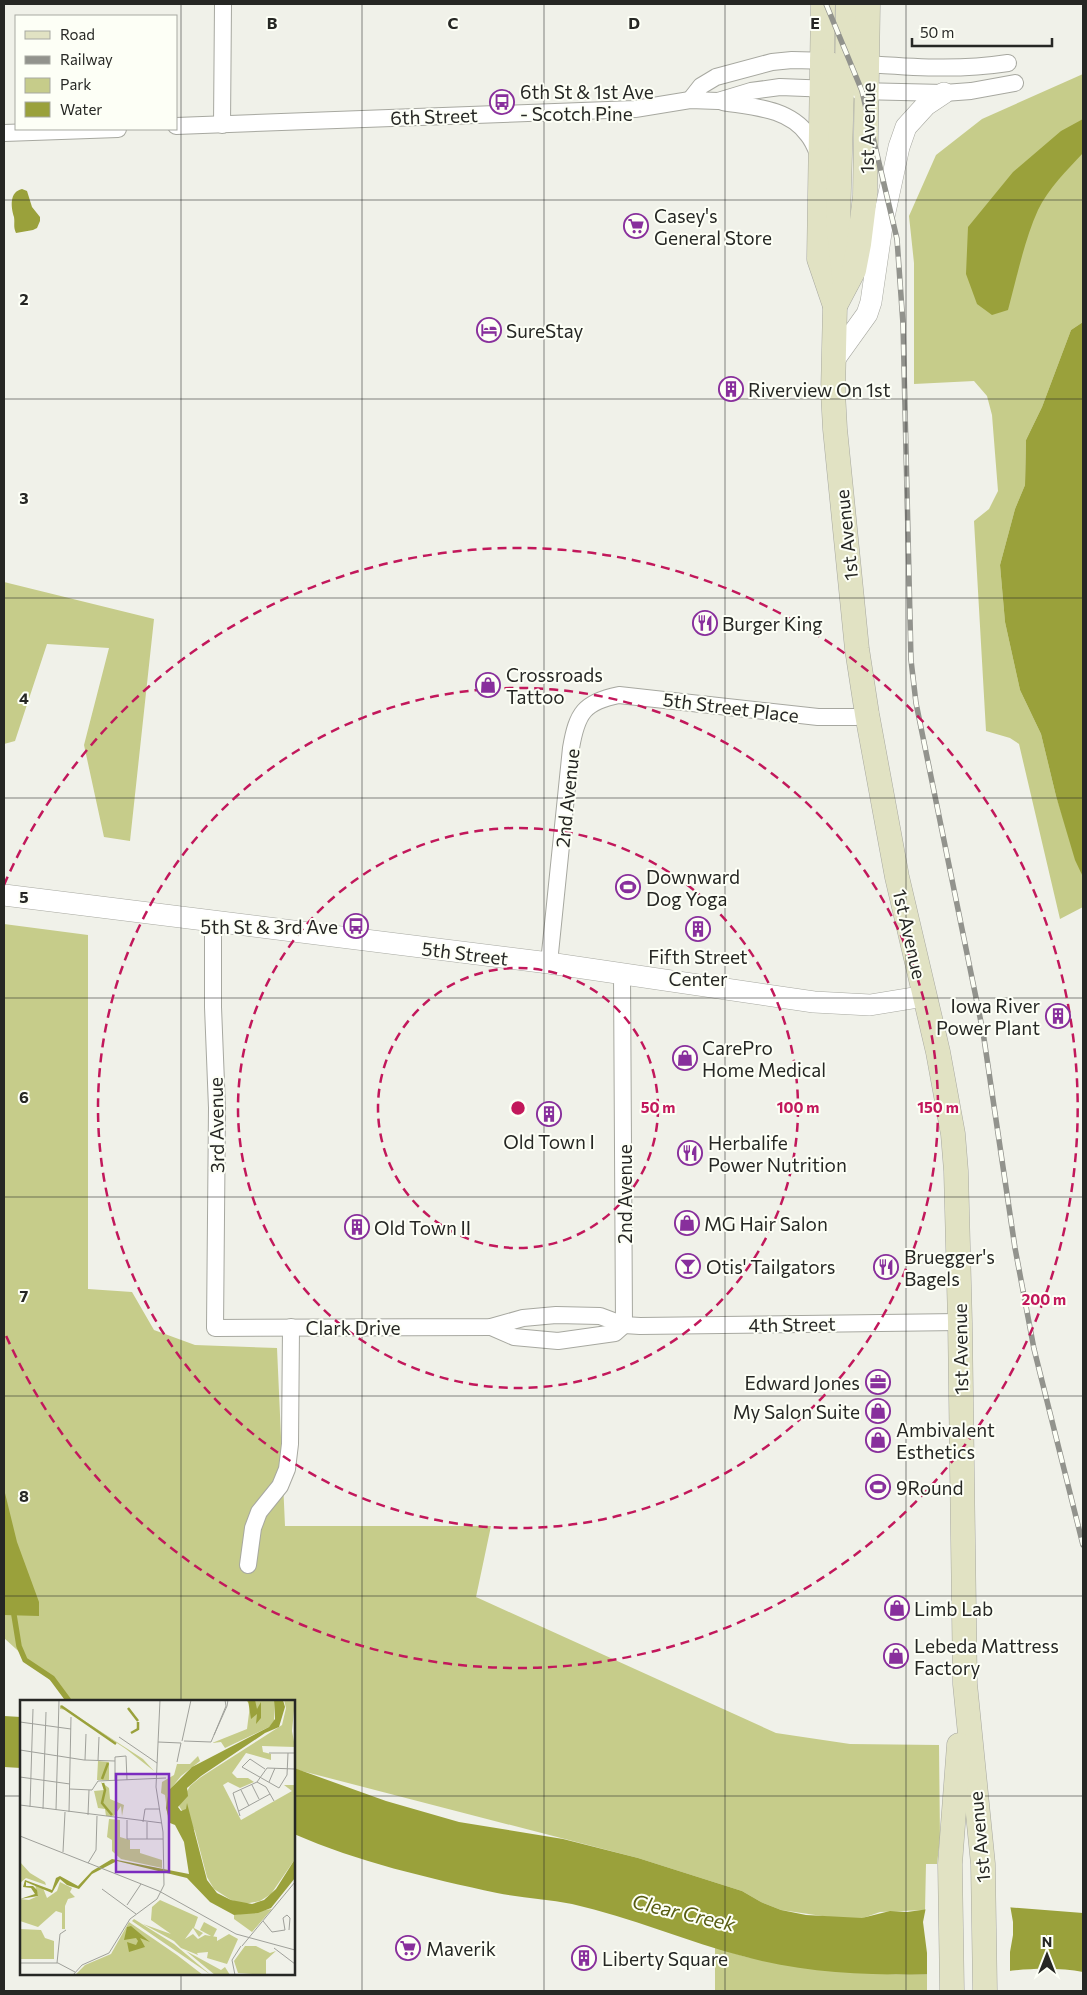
<svg xmlns="http://www.w3.org/2000/svg" width="1087" height="1995" font-family="Commissioner,sans-serif">
  <style>
    .green { fill: #c6cc8a }
    .water { fill: #9aa13b }
    .pier { fill: #f0f1e9 }
    .lines { fill: none; stroke-linecap: round; stroke-linejoin: round }
    .stream { stroke: #9aa13b; stroke-width: 5.5 }
    .minor-casing { stroke: #a7a8a0; stroke-width: 18 }
    .tertiary-casing { stroke: #a7a8a0; stroke-width: 22 }
    .secondary-casing { stroke: #a7a8a0; stroke-width: 25 }
    .minor { stroke: #fff; stroke-width: 16 }
    .tertiary { stroke: #fff; stroke-width: 21 }
    .secondary { stroke: #e1e2c3; stroke-width: 24 }
    .rail-casing { stroke: #92938d; stroke-width: 5.5 }
    .rail { stroke: #fdfff6; stroke-width: 4; stroke-dasharray: 11; stroke-linecap: butt }
    .grid { fill: none; stroke: #262724; stroke-width: 1; stroke-opacity: 0.55 }
    .ring { fill: none; stroke: #c2185b; stroke-width: 2.5; stroke-dasharray: 9 6 }
    .labels { text-anchor: middle; dominant-baseline: central; stroke-width: 4; stroke-linejoin: round; paint-order: stroke }
    .poi-label { font-size: 19px; fill: #262724; stroke: #fdfff6; text-anchor: start }
    .street-label { font-size: 19px; fill: #262724; stroke: #fdfff6 }
    .water-label { font-size: 20px; font-style: italic; fill: #585d13; stroke: #fdfff6 }
    .inset-river { fill: none; stroke: #9aa13b; stroke-width: 2.5 }
    .inset-road { fill: none; stroke: #9fa09a; stroke-width: 1 }
    .view { fill: #7b2cbf; fill-opacity: 0.15; stroke: #7b2cbf; stroke-width: 2.5 }
    .inset-edge { fill: none; stroke: #262724; stroke-width: 2.5 }
    .grid-label { font-size: 16px; text-anchor: middle; font-weight: bold; fill: #262724; stroke: #fdfff6; stroke-width: 4; stroke-linejoin: round; paint-order: stroke }
    .centre { fill: #c2185b; stroke: #fdfff6; stroke-width: 2.5 }
    .ring-label { font-size: 15px; text-anchor: middle; font-weight: bold; fill: #c2185b; stroke: #fdfff6; stroke-width: 4; stroke-linejoin: round; paint-order: stroke }
  </style>
  <rect width="100%" height="100%" fill="#f0f1e9"/>
  <g class="green">
    <polygon points="1083,74 1083,322 1071,330 1042,407 1026,440 1025,485 1015,509 1000,565 1005,622 1020,690 1041,734 1056,796 1083,877 1083,907 1060,919 1019,744 1010,738 986,731 974,521 989,509 998,491 992,415 987,396 974,381 914,384 914,263 909,216 936,155 982,119"/>
    <polygon points="4,582 154,619 130,841 104,837 84,745 109,648 47,644 15,741 4,744"/>
    <polygon points="4,924 88,935 88,1289 132,1292 154,1330 195,1345 277,1348 285,1526 491,1526 476,1597 776,1733 850,1744 939,1745 940,1839 937,1864 926,1864 925,1910 880,1912 863,1918 836,1918 781,1910 761,1902 742,1891 638,1858 294,1769 294,1701 73,1701 4,1638"/>
    <polygon points="715,1947 746,1957 896,1975 927,1975 927,1991 715,1991"/>
  </g>
  <g class="water">
    <path d="M1083,119v34c-16,17 -35,36 -45,57 -14,31 -21,67 -30,100l-16,5 -15,-11 -11,-30 2,-47 45,-55 48,-41z"/>
    <path d="M22,189l5,2 5,16 8,10v4l-3,7 -4,2 -17,3c-3,-6 -1,-10 -2,-16 -3,-10 -5,-25 8,-28z"/>
    <polygon points="1083,322 1083,877 1075,860 1056,796 1041,734 1020,690 1005,622 1000,565 1015,509 1025,485 1026,440 1042,407 1071,330"/>
    <polygon points="4,1489 17,1542 39,1602 39,1616 4,1615"/>
    <polygon points="4,1716 21,1717 21,1768 4,1767"/>
    <path d="M294,1768l92,33 73,21 104,17 75,19 104,33 19,11 20,8 25,5 56,3 28,-7 17,1 29,-4 57,-2 90,7v59c-24,-5 -61,-4 -85,1 -84,2 -170,6 -252,-16 -59,-15 -115,-40 -174,-53 -25,-5 -50,-6 -75,-11 -69,-15 -139,-31 -203,-59z"/>
  </g>
  <polygon class="pier" points="993,1904 1010,1905 1013,1922 1013,1935 1010,1952 1010,1973 998,1975 927,1977 927,1953 923,1922 926,1907"/>
  <g class="lines">
    <polyline class="stream" points="14,1615 19,1646 25,1660 52,1678 69,1701"/>
    <defs>
      <g id="minor">
        <path d="M856,63c53,4 100,8 152,0"/>
        <polyline points="858,91 944,93 971,91 1015,83"/>
        <polyline points="690,100 701,86 716,77 772,62 792,60 832,61"/>
        <path d="M723,102c30,5 66,6 85,33 5,6 8,14 11,21"/>
        <polyline points="222,125 223,4"/>
        <polyline points="176,126 635,109 690,100 718,101 751,91 780,87 831,89"/>
        <polyline points="4,133 118,129"/>
        <polyline points="213,922 213,1007 217,1108 215,1328 491,1327 523,1318 556,1315 600,1316 624,1325 640,1326 960,1322"/>
        <path d="M549,963l22,-215c6,-35 13,-46 48,-53l199,22h37l12,-3"/>
        <polyline points="622,973 624,1325"/>
        <polyline points="491,1327 514,1337 558,1341 615,1333 624,1325"/>
        <polyline points="248,1565 253,1528 259,1512 280,1486 287,1469 290,1444 291,1327"/>
      </g>
      <g id="tertiary">
        <polyline points="834,360 867,314 871,302 882,226 899,147 906,127 926,105 944,93"/>
        <polyline points="4,895 549,963 814,1002 870,1005 925,996"/>
      </g>
      <g id="secondary">
        <polyline points="823,4 819,259 835,306 833,392 835,429 857,649 867,714 897,877 938,1052 953,1134 956,1171 960,1322 965,1684 983,1864 985,1991"/>
        <polyline points="848,4 847,71 852,81 856,84"/>
        <path d="M822,61c14,4 18,11 20,26l-4,134 7,63"/>
        <polyline points="835,306 854,270 859,244 865,196 868,4"/>
        <polyline points="952,1991 950,1864 959,1745"/>
      </g>
    </defs>
    <use href="#minor" class="minor-casing"/>
    <use href="#tertiary" class="tertiary-casing"/>
    <use href="#secondary" class="secondary-casing"/>
    <use href="#minor" class="minor"/>
    <use href="#tertiary" class="tertiary"/>
    <use href="#secondary" class="secondary"/>
    <defs>
      <polyline id="rail" points="826,4 862,91 897,239 903,324 911,660 916,703 983,1032 1015,1248 1034,1349 1083,1545"/>
    </defs>
    <use href="#rail" class="rail-casing"/>
    <use href="#rail" class="rail"/>
  </g>
  <path class="grid" d="M181,4v1697M362,4v1987M544,4v1987M725,4v1987M906,4v1987M4,200h1079M4,399h1079M4,598h1079M4,798h1079M4,998h1079M4,1197h1079M4,1396h1079M4,1596h1079M4,1796h17M294,1796h789M181,1974v17"/>
  <g class="ring">
    <circle cx="518" cy="1108" r="140"/>
    <circle cx="518" cy="1108" r="280"/>
    <circle cx="518" cy="1108" r="420"/>
    <path d="M4 885A560 560 0 1 1 4 1331"/>
  </g>
  <defs>
    <symbol id="bus-ring" viewBox="-11 -11 22 22"><circle r="9.5" fill="#fdfff6" stroke="#882f9c" stroke-width="1.5"/><path d="M-5-6H5V4H4V6H2V4H-2V6H-4V4H-5ZM-3.5-4V0h7V-4ZM-3.5 1.2v1.5H-2V1.2ZM2 1.2v1.5H3.5V1.2Z" fill="#882f9c"/></symbol>
    <symbol id="supermarket-ring" viewBox="-11 -11 22 22"><circle r="9.5" fill="#fdfff6" stroke="#882f9c" stroke-width="1.5"/><path d="M-6-5.5h2.5l.6 2H6L4.5 2H-2.5L-4.4-4H-6ZM-1.5 3.2a1.3 1.3 0 1 0 .1 0ZM3 3.2a1.3 1.3 0 1 0 .1 0Z" fill="#882f9c"/></symbol>
    <symbol id="hotel-ring" viewBox="-11 -11 22 22"><circle r="9.5" fill="#fdfff6" stroke="#882f9c" stroke-width="1.5"/><path d="M-6-4.5h1.5V1H6V5H4.5V3h-9V5H-6ZM-4 0a1.8 1.8 0 1 1 3.6 0ZM.5 0V-2.5h3Q6-2.5 6 0Z" fill="#882f9c"/></symbol>
    <symbol id="building-ring" viewBox="-11 -11 22 22"><circle r="9.5" fill="#fdfff6" stroke="#882f9c" stroke-width="1.5"/><path d="M-4-6H4V6H1V3H-1V6H-4ZM-2.5-4.3h1.7v1.8h-1.7ZM.8-4.3h1.7v1.8H.8ZM-2.5-1h1.7V.8h-1.7ZM.8-1h1.7V.8H.8Z" fill="#882f9c"/></symbol>
    <symbol id="restaurant-ring" viewBox="-11 -11 22 22"><circle r="9.5" fill="#fdfff6" stroke="#882f9c" stroke-width="1.5"/><path d="M-5-6h1v4h1v-4h1v4h1v-4h1v5L-1.5 .5V6h-2V.5L-5-1ZM5-6V6H3V1.5H1.5Q1.5-4 5-6Z" fill="#882f9c"/></symbol>
    <symbol id="shop-ring" viewBox="-11 -11 22 22"><circle r="9.5" fill="#fdfff6" stroke="#882f9c" stroke-width="1.5"/><path d="M-5-2.5h2.3a2.7 3.5 0 0 1 5.4 0H5L5.5 6h-11ZM-1.5-2.5h3a1.5 2.3 0 0 0-3 0Z" fill="#882f9c"/></symbol>
    <symbol id="stadium-ring" viewBox="-11 -11 22 22"><circle r="9.5" fill="#fdfff6" stroke="#882f9c" stroke-width="1.5"/><path d="M0-5a6.5 5 0 1 0 0 10a6.5 5 0 1 0 0-10ZM-3.5-1.8h7v3.6h-7Z" fill="#882f9c"/></symbol>
    <symbol id="bar-ring" viewBox="-11 -11 22 22"><circle r="9.5" fill="#fdfff6" stroke="#882f9c" stroke-width="1.5"/><path d="M-6-5H6L.8 .8V4.5H3.5V6h-7V4.5H-.8V.8Z" fill="#882f9c"/></symbol>
    <symbol id="office-ring" viewBox="-11 -11 22 22"><circle r="9.5" fill="#fdfff6" stroke="#882f9c" stroke-width="1.5"/><path d="M-6-3h4V-5.5h4V-3h4V5H-6ZM-1-4.5V-3h2v-1.5ZM-6 0V1H6V0Z" fill="#882f9c"/></symbol>
  </defs>
  <g fill-rule="evenodd">
    <use href="#bus-ring" x="488" y="88" width="28" height="28"/>
    <use href="#supermarket-ring" x="622" y="212" width="28" height="28"/>
    <use href="#hotel-ring" x="475" y="316" width="28" height="28"/>
    <use href="#building-ring" x="717" y="375" width="28" height="28"/>
    <use href="#restaurant-ring" x="691" y="609" width="28" height="28"/>
    <use href="#shop-ring" x="474" y="671" width="28" height="28"/>
    <use href="#stadium-ring" x="614" y="873" width="28" height="28"/>
    <use href="#bus-ring" x="342" y="912" width="28" height="28"/>
    <use href="#building-ring" x="684" y="915" width="28" height="28"/>
    <use href="#building-ring" x="1044" y="1002" width="28" height="28"/>
    <use href="#shop-ring" x="671" y="1044" width="28" height="28"/>
    <use href="#building-ring" x="535" y="1100" width="28" height="28"/>
    <use href="#restaurant-ring" x="676" y="1139" width="28" height="28"/>
    <use href="#shop-ring" x="673" y="1209" width="28" height="28"/>
    <use href="#building-ring" x="343" y="1213" width="28" height="28"/>
    <use href="#bar-ring" x="674" y="1252" width="28" height="28"/>
    <use href="#restaurant-ring" x="872" y="1253" width="28" height="28"/>
    <use href="#office-ring" x="864" y="1368" width="28" height="28"/>
    <use href="#shop-ring" x="864" y="1397" width="28" height="28"/>
    <use href="#shop-ring" x="864" y="1426" width="28" height="28"/>
    <use href="#stadium-ring" x="864" y="1473" width="28" height="28"/>
    <use href="#shop-ring" x="883" y="1594" width="28" height="28"/>
    <use href="#shop-ring" x="882" y="1642" width="28" height="28"/>
    <use href="#supermarket-ring" x="394" y="1934" width="28" height="28"/>
    <use href="#building-ring" x="570" y="1944" width="28" height="28"/>
  </g>
  <g class="labels">
    <g class="poi-label">
      <text x="520" y="91">6th St &amp; 1st Ave<tspan x="520" dy="22">- Scotch Pine</tspan></text>
      <text x="654" y="215">Casey's<tspan x="654" dy="22">General Store</tspan></text>
      <text x="506" y="330">SureStay</text>
      <text x="748" y="389">Riverview On 1st</text>
      <text x="722" y="623">Burger King</text>
      <text x="506" y="674">Crossroads<tspan x="506" dy="22">Tattoo</tspan></text>
      <text x="646" y="876">Downward<tspan x="646" dy="22">Dog Yoga</tspan></text>
      <text x="338" y="926" text-anchor="end">5th St &amp; 3rd Ave</text>
      <text x="698" y="956" text-anchor="middle">Fifth Street<tspan x="698" dy="22">Center</tspan></text>
      <text x="1040" y="1005" text-anchor="end">Iowa River<tspan x="1040" dy="22">Power Plant</tspan></text>
      <text x="702" y="1047">CarePro<tspan x="702" dy="22">Home Medical</tspan></text>
      <text x="549" y="1141" text-anchor="middle">Old Town I</text>
      <text x="708" y="1142">Herbalife<tspan x="708" dy="22">Power Nutrition</tspan></text>
      <text x="704" y="1223">MG Hair Salon</text>
      <text x="374" y="1227">Old Town II</text>
      <text x="904" y="1256">Bruegger's<tspan x="904" dy="22">Bagels</tspan></text>
      <text x="706" y="1266">Otis' Tailgators</text>
      <text x="860" y="1382" text-anchor="end">Edward Jones</text>
      <text x="860" y="1411" text-anchor="end">My Salon Suite</text>
      <text x="896" y="1429">Ambivalent<tspan x="896" dy="22">Esthetics</tspan></text>
      <text x="896" y="1487">9Round</text>
      <text x="914" y="1608">Limb Lab</text>
      <text x="914" y="1645">Lebeda Mattress<tspan x="914" dy="22">Factory</tspan></text>
      <text x="426" y="1948">Maverik</text>
      <text x="602" y="1958">Liberty Square</text>
    </g>
    <g class="street-label">
      <text transform="translate(434 116) rotate(-2)">6th Street</text>
      <text transform="translate(867 128) rotate(-89)">1st Avenue</text>
      <text transform="translate(846 535) rotate(-96)">1st Avenue</text>
      <text transform="translate(731 707) rotate(7)">5th Street Place</text>
      <text transform="translate(567 798) rotate(-84)">2nd Avenue</text>
      <text transform="translate(910 934) rotate(77)">1st Avenue</text>
      <text transform="translate(465 953) rotate(7)">5th Street</text>
      <text transform="translate(216 1125) rotate(-91)">3rd Avenue</text>
      <text transform="translate(624 1194) rotate(-90)">2nd Avenue</text>
      <text transform="translate(792 1324) rotate(-1)">4th Street</text>
      <text x="353" y="1327">Clark Drive</text>
      <text transform="translate(960 1349) rotate(-91)">1st Avenue</text>
      <text transform="translate(979 1837) rotate(-95)">1st Avenue</text>
    </g>
    <g class="water-label">
      <text transform="translate(684 1912) rotate(13)">Clear Creek</text>
    </g>
  </g>
  <g transform="translate(20 1700)">
    <rect width="275" height="275" fill="#f0f1e9"/>
    <path d="M226,0h28v21l-5,6 -44,21 -4,-6 -9,1 35,-14 3,-24zM264,0h11l-3,31 3,16 -33,-1 1,6 8,2v6l-25,-7 -14,20 5,5h11l6,4 -14,6 -12,-6 -5,3 18,35 51,-29 -8,-6h10l1,-14v88l-24,35 -11,7 -16,3 -13,-4 -17,-11 -7,-12 -12,-46 -16,-25 11,-20 11,-9 81,-52 4,-17zM40,5l83,54 11,12 -28,-22 -59,-39 -7,-1zM178,56l2,5 -19,15 -12,15 -1,28 -3,-24 -4,-2 1,-11 12,-7 3,-11h13zM78,61l11,1v18h-12zM81,82l8,6 1,11 14,6 -2,11 -1,-10 -7,10h-8l-1,-7 -7,-1 -4,-17 10,-1zM89,119l11,1v17l10,3v9h10v4l22,7v8l-41,-9 -9,-8v-11l-5,-3zM0,162l10,11 15,9 1,3 -20,-7 -6,5zM40,182l12,6 -2,4 5,5 -7,2 -3,7v23h-3v-16l-6,-2 -18,16 -18,-6v-22l9,1 9,-4 -3,-11 8,3 4,10 10,-7zM140,200l38,17 -4,11 9,5 -4,4 -6,-9 -8,11 8,-5 5,5 7,-4 12,2v4l12,-7 9,5 -11,25 -20,-6 1,-6 -11,1 1,2 -17,-7 -7,-7 -31,-17 28,10 -20,-14 1,-13zM252,209l-20,23 -18,-13v-4zM114,219l40,25 37,31 -79,-54zM109,222l48,33 26,20h-128l10,-10 26,-11zM184,222l13,7 -4,8 -13,-7zM0,229l21,1 4,8 9,3v18h-34zM225,246h11l14,7 6,-2 -10,9v15l-28,-2 -4,-12zM166,251l35,19 4,-3 5,8h-15z" fill="#c6cc8a"/>
    <path d="M228,0h7l2,9 4,-7v16l-5,6 1,-10 -6,5zM254,0h9l2,7 -6,20 -14,6 -64,43 -14,12 1,8 -10,11 3,4 5,-2 1,-6 20,77 10,13 14,7 21,4 12,-4 12,-11 19,-30v19l-24,30 -13,5 -24,2 -24,-13 -23,-24 -70,-17 -25,13 -13,15 -12,-4 -7,-6 -8,14 -26,-11v4h7l4,4 1,6 -18,3 15,-5 -4,-6 -8,-1 2,-7 27,10 4,-12 4,-2 18,10 14,-15 20,-12 77,15 -5,-32 -9,-17 -5,-2 -4,-15 3,-18 23,-23 77,-40 6,-8zM111,226l19,16 -10,-4 5,9 -16,5 -2,-10 9,3 2,-4 -2,-3 -12,2 3,-13z" fill="#9aa13b"/>
    <path class="inset-river" d="M41,6l55,38M108,8l10,13M111,33l7,-4v-7M82,79l6,-16M83,83l2,7 -3,13 10,12"/>
    <path class="inset-road" d="M0,22l51,7M99,37l38,26M162,41l9,-41M164,41l27,1 3,-7 13,-29 1,-6h-3l1,6 -12,29M138,42l23,1M0,50l64,10 31,1M249,53h26M65,60l1,-26M78,61l1,-24M157,62l4,-19M245,69l-15,-10 -8,8 37,21 8,-13 1,-22M0,77l50,7M95,81v-24l11,-1 1,24M237,82l9,5 8,14M249,82l6,-14M232,85l7,14M50,89l22,1 6,-9 68,-3M221,90l8,16M0,105l142,18M10,107l3,-98M23,109l3,-97M36,110l3,-110M219,111l31,-17M49,112l2,-95M68,115l1,-25M220,116l-7,-23 24,-11 10,-14 28,1M107,120v19h36M123,122l2,-13h14M127,122v17M0,136l139,55 77,43 59,16M43,152l2,-40M68,163l8,-13 1,-34M82,189l34,25M107,205l14,-21M243,221l9,11 13,-2M265,230l-2,-12 4,-3 3,3 -1,12M222,246l53,-64M254,248l21,16M0,263h38l17,9M37,263l3,-29 6,-4M53,275l9,-10 27,-12 21,-34 27,-20 7,-14 -1,-53 -7,-45 4,-87M215,275l-3,-15 9,-14"/>
    <path class="view" d="M96,74h53v98h-53z"/>
    <rect width="275" height="275" class="inset-edge"/>
  </g>
  <g class="grid-label">
    <text x="272" y="29">B</text>
    <text x="453" y="29">C</text>
    <text x="634" y="29">D</text>
    <text x="815" y="29">E</text>
    <text x="24" y="305">2</text>
    <text x="24" y="504">3</text>
    <text x="24" y="704">4</text>
    <text x="24" y="903">5</text>
    <text x="24" y="1103">6</text>
    <text x="24" y="1302">7</text>
    <text x="24" y="1502">8</text>
  </g>
  <circle cx="518" cy="1108" r="8" class="centre"/>
  <g class="ring-label">
    <text x="658" y="1113">50 m</text>
    <text x="798" y="1113">100 m</text>
    <text x="938" y="1113">150 m</text>
    <text x="1044" y="1305">200 m</text>
  </g>
  <rect width="1087" height="1995" fill="none" stroke="#262724" stroke-width="10"/>
  <rect x="15" y="15" width="162" height="115" fill="#fdfff6" stroke="#a7a9a2"/>
  <rect x="25" y="31" width="25" height="8" fill="#e1e2c3" stroke="#a7a9a2"/>
  <text x="60" y="40" font-size="15" fill="#262724">Road</text>
  <rect x="25" y="56" width="25" height="8" fill="#92938d" stroke="#a7a9a2"/>
  <text x="60" y="65" font-size="15" fill="#262724">Railway</text>
  <rect x="25" y="78" width="25" height="15" fill="#c6cc8a" stroke="#a7a9a2"/>
  <text x="60" y="90" font-size="15" fill="#262724">Park</text>
  <rect x="25" y="102" width="25" height="15" fill="#9aa13b" stroke="#a7a9a2"/>
  <text x="60" y="115" font-size="15" fill="#262724">Water</text>
  <g transform="translate(1047 1955)" stroke="#fdfff6" stroke-width="4" paint-order="stroke">
  <path d="M0-4L9 19L0 12L-9 19Z" fill="#262724"/>
  <text y="-8" font-size="14" font-weight="bold" text-anchor="middle" fill="#262724">N</text>
  </g>
  <path d="M912 38v8h140v-8" fill="none" stroke="#262724" stroke-width="2.5"/>
  <text x="920" y="38" font-size="15" fill="#262724" stroke="#fdfff6" stroke-width="4" paint-order="stroke">50 m</text>
</svg>
